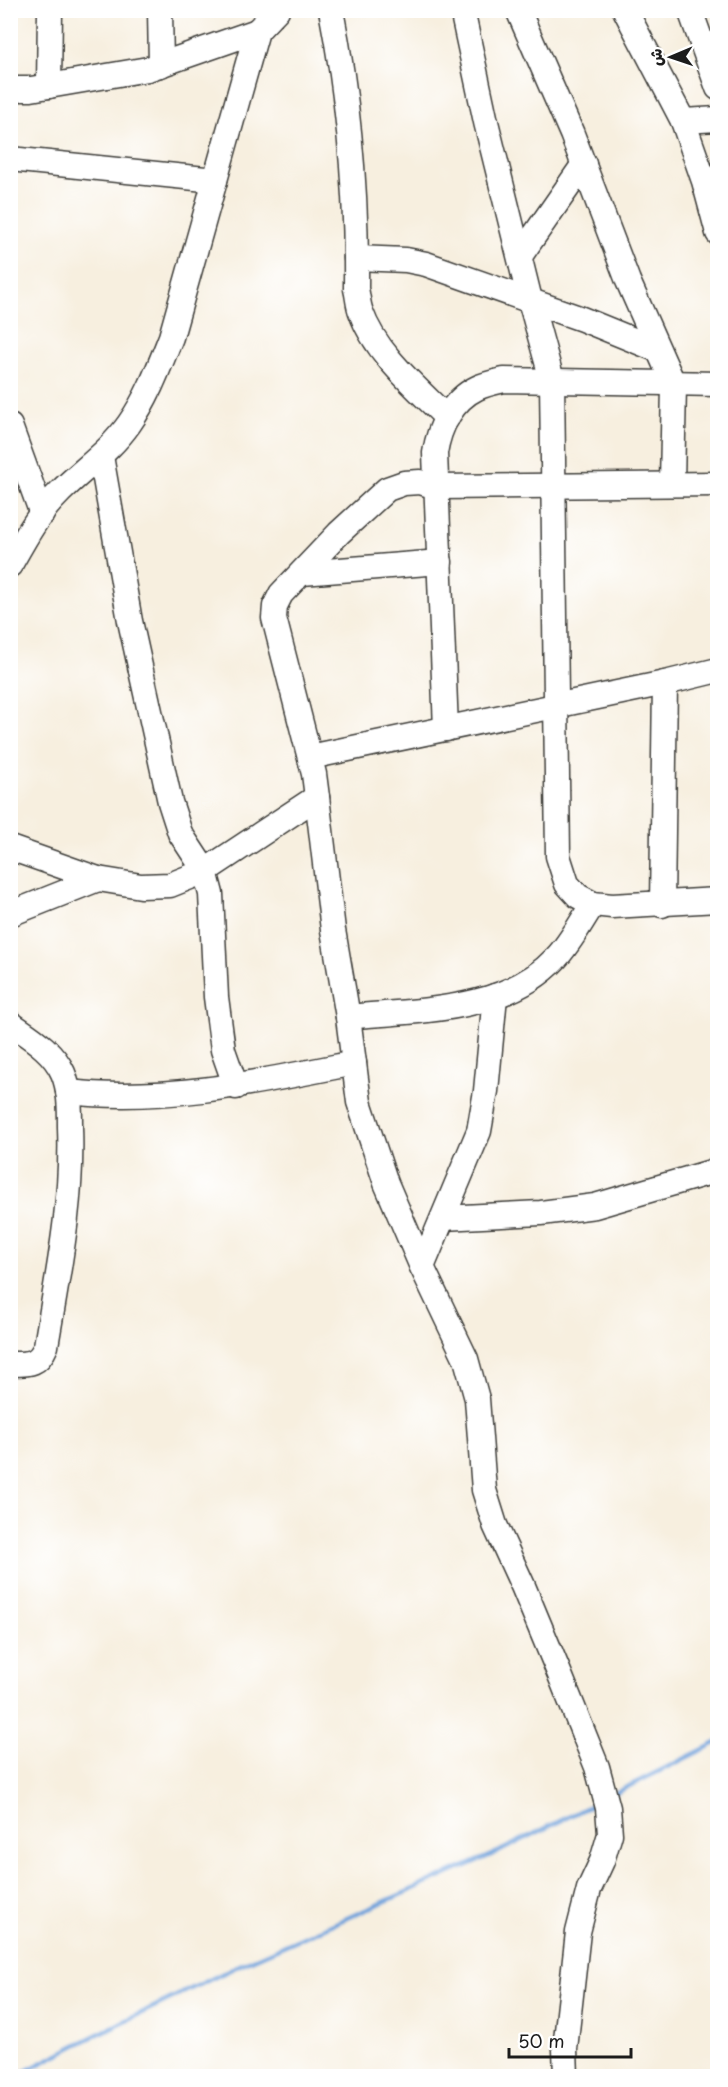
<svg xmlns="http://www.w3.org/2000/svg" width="728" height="2087" font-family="'Playpen Sans','Playpen Sans Arabic',sans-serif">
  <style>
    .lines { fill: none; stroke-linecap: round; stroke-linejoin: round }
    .stream { stroke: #6fa2db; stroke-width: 4.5 }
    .minor-casing { stroke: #3d3c39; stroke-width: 27 }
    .minor { stroke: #fff; stroke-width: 24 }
  </style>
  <rect width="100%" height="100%" fill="#fff"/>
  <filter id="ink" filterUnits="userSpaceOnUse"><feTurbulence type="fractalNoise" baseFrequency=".0167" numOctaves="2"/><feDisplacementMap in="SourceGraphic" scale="12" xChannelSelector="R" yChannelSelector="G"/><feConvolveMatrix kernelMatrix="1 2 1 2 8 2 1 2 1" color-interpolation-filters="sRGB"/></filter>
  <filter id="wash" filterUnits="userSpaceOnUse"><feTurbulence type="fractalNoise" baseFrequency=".008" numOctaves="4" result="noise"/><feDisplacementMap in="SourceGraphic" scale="24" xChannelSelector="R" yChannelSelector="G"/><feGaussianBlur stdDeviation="1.35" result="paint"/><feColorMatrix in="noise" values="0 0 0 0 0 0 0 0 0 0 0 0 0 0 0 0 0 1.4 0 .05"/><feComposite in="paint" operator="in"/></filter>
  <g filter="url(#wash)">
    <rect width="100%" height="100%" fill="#f7efdf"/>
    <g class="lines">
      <g class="stream">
        <polyline points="613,1794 718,1742"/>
        <polyline points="16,2076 88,2039 242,1964 498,1852 600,1801"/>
      </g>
    </g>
  </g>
  <g filter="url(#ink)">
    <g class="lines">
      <defs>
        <g id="minor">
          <polyline points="160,10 161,65"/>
          <path d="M331,10c18,92 26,185 25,279 2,7 2,16 5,23 14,41 56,76 86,106"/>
          <polyline points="462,10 486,122 530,300 552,380 558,856 567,884 578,896 593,904 612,906 718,900"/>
          <polyline points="518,10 572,134 628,281 674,385 672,484"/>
          <polyline points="625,10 683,121 704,181 718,233"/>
          <polyline points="690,10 718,88"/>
          <polyline points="49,86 50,10"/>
          <polyline points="10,89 31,89 148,69 257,31"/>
          <polyline points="683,121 718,119"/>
          <polyline points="10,159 215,180"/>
          <polyline points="520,256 584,164"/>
          <polyline points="356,258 406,260 426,264 582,319 658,350"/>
          <polyline points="10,426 42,514"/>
          <polyline points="101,456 130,621 170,802 180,833 205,871 211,894 216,997 223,1050 236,1087"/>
          <path d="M10,565c14,-25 29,-53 50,-73 23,-23 50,-41 69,-68 19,-27 30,-57 42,-87l86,-306 20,-21"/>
          <polyline points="302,573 440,562"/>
          <path d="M446,729l-11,-276c4,-26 17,-53 42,-65 8,-4 18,-6 27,-8l214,4"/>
          <polyline points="310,757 665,683 718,670"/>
          <polyline points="317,797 333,930 348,1017 359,1102 386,1183 422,1267 466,1359 477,1399 484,1490 495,1525 523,1586 560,1675 597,1767 608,1808 610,1834 602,1861 589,1889 578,1932 565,2049 566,2076"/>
          <polyline points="10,848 98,879 141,886 170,885 205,871 317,797 314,774 274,618 275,606 281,594 339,533 387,489 404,483 420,482 437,487 718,484"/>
          <polyline points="662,905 665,683"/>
          <polyline points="10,914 98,879"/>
          <path d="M348,1017c69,-7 157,-4 208,-59 15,-16 25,-36 37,-54"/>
          <path d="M10,1023c20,14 43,27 53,50 7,16 7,37 7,54 3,74 -12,146 -24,219 -8,19 -17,18 -36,18"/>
          <path d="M68,1092c98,11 191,-10 286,-29"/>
          <polyline points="443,1218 541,1213 595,1206 718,1170"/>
          <polyline points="422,1267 479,1131 486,1091 495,996"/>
        </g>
      </defs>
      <use href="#minor" class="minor-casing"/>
      <use href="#minor" class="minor"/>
    </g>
  </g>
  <rect width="728" height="2087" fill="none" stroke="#fff" stroke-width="36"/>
  <g transform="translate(671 57) rotate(268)" stroke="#ffffff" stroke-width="4.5" paint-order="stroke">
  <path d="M0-4.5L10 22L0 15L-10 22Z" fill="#1c1c1c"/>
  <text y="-9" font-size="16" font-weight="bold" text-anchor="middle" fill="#1c1c1c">ش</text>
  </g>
  <path d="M509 2048v9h122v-9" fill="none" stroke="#1c1c1c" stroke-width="3"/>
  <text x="518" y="2048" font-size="18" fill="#1c1c1c" stroke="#ffffff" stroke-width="4.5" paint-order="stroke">50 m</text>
</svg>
